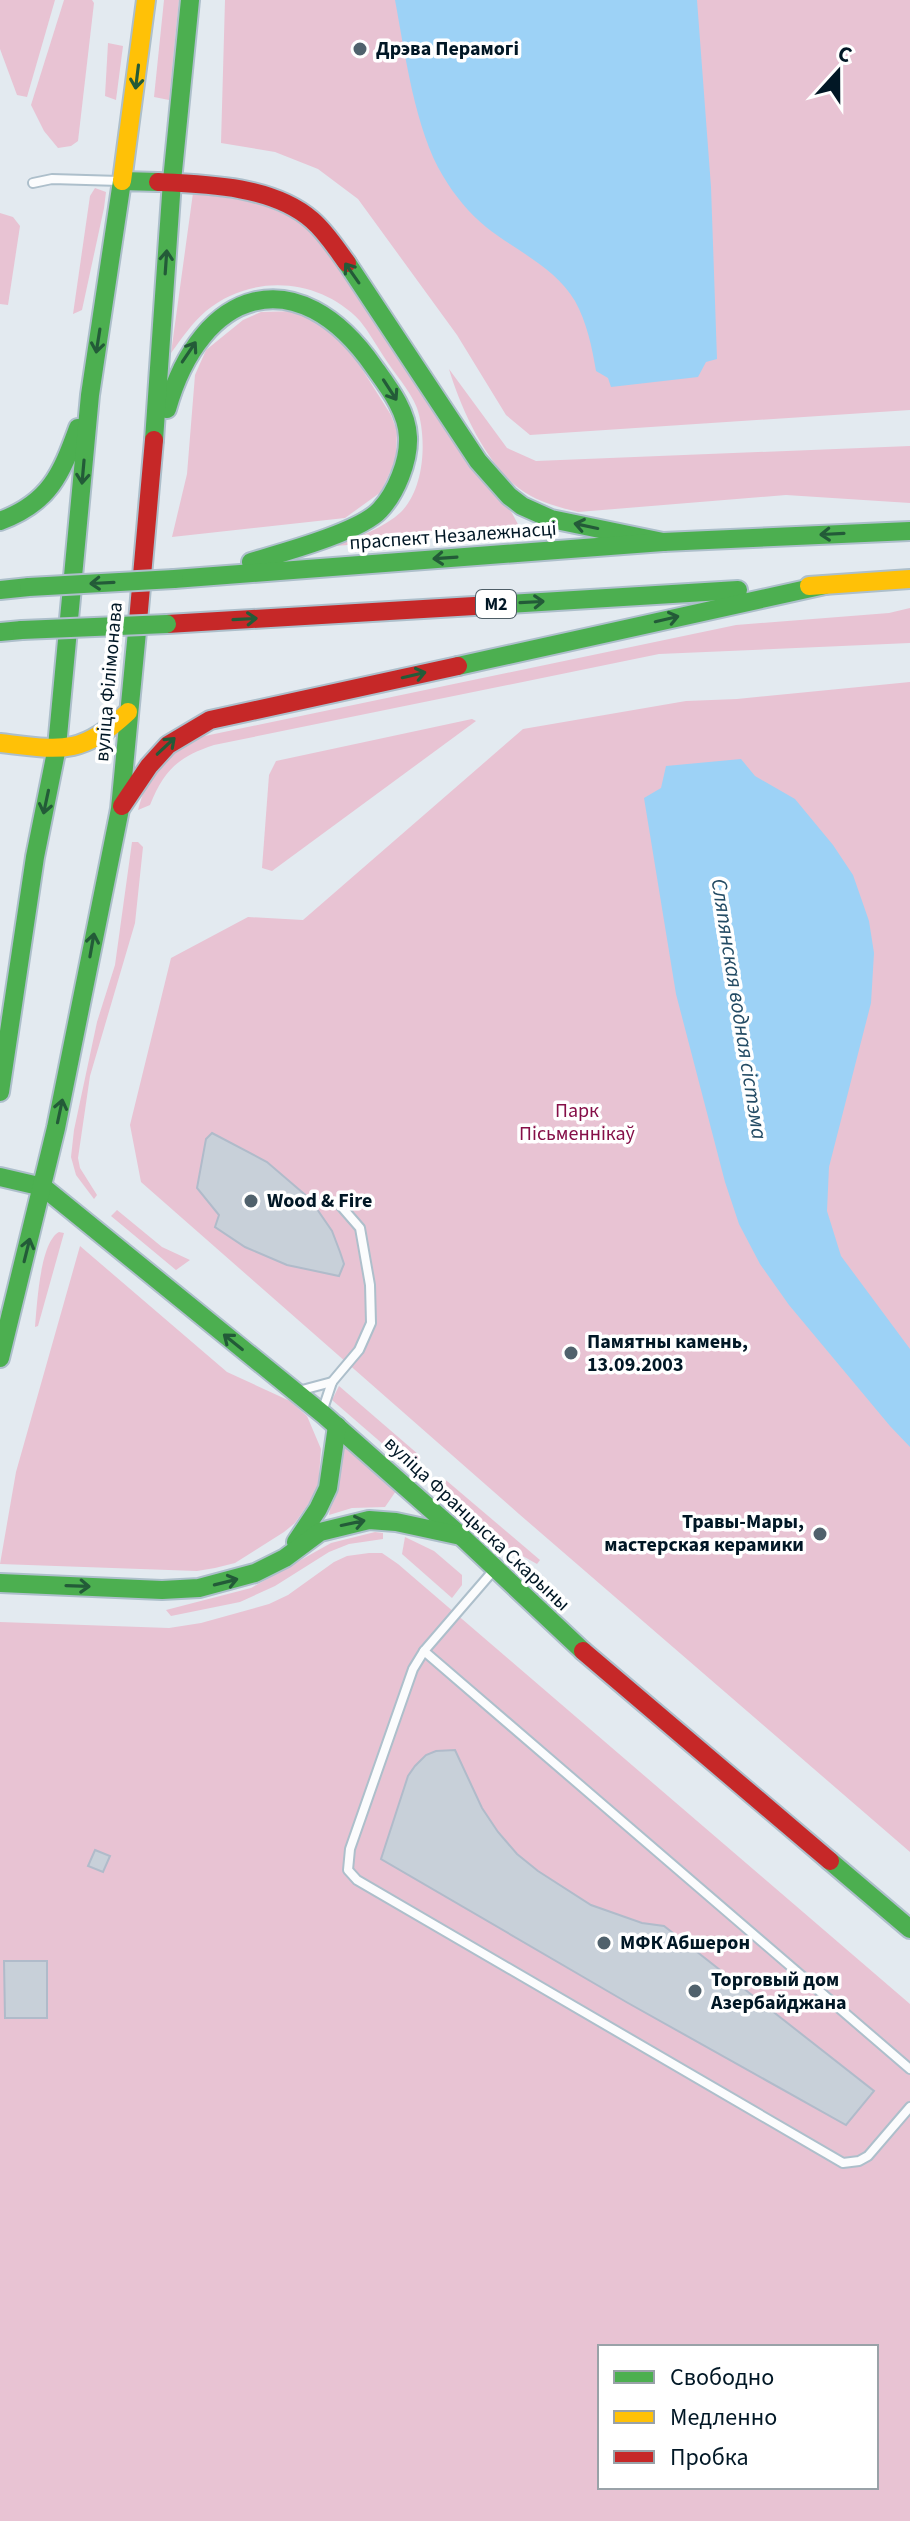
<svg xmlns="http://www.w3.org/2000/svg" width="910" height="2521" font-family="'Source Sans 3',sans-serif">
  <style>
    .green { fill: #e8c3d3; fill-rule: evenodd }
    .water { fill: #9dd2f6 }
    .building { fill: #c8d0d9; stroke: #b0bbca; stroke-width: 2 }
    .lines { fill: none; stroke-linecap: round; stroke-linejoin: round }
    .lane-casing { stroke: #adbfcb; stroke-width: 12 }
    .fast-casing { stroke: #adbfcb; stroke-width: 22 }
    .slow-casing { stroke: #adbfcb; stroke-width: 22 }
    .jam-casing { stroke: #adbfcb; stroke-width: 22 }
    .lane { stroke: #fbfcfd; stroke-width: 8 }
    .fast { stroke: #4caf50; stroke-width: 18 }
    .slow { stroke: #ffc107; stroke-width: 18 }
    .jam { stroke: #c62828; stroke-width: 18 }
    .fast-bridge-casing { stroke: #adbfcb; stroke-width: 22; stroke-linecap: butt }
    .fast-bridge { stroke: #4caf50; stroke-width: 18 }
    .oneway { stroke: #235b38 }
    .poi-dot { fill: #50616c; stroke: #fff; stroke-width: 3 }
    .labels { text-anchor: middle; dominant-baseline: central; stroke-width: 7; stroke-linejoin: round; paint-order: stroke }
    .shield { fill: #fff; stroke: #4d5d66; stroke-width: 2 }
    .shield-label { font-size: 18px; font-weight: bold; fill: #011725 }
    .poi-label { font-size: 20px; font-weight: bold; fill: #011725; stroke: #fff; text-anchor: start }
    .street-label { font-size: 20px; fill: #011725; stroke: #fff }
    .park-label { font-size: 20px; fill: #850f48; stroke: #fff }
    .water-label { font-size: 22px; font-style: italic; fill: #234b64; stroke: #fff }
  </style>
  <rect width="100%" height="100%" fill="#e3eaf0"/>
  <g class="green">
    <polygon points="0,0 55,0 27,97 17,95 0,49"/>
    <polygon points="64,0 92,0 94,3 78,141 71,146 58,148 44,131 31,105"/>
    <polygon points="164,0 179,0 169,100 154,97"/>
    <polygon points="225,0 910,0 910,410 530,435 506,415 457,335 358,199 318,169 275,152 221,143"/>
    <polygon points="108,43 123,46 116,100 105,96"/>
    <polygon points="95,188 106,192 104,208 82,310 73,314 90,196"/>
    <path d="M193,193l63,9 53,23 203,288 9,17 -185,16c21,-9 48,-18 65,-34 24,-24 26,-74 16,-104 -7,-18 -23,-35 -33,-51 -8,-12 -15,-25 -24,-36 -40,-43 -108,-48 -154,-10 -14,12 -24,27 -35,42z"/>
    <polygon points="0,213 13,217 20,226 8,305 0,304"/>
    <polygon points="298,311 345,342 391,415 397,431 396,459 381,492 345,518 172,537 187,474 195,375 206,350 243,320 261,312"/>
    <path d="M449,369l58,79 29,13 374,-15v57l-124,-8 -208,17c-16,-4 -32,-8 -47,-16 -40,-20 -70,-86 -82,-127z"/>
    <path d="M910,608v35l-251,11 -445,91c-36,12 -50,25 -64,60l-12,5c14,-49 21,-46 62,-73l536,-112 153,-12z"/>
    <polygon points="910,682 910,1852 519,1514 141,1182 130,1125 171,958 248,917 303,920 523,729 686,701 737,699"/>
    <polygon points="472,719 476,721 272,871 262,868 269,775 276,761"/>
    <polygon points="132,842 138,842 143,847 135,923 90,1076 78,1158 80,1168 97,1195 94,1199 76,1175 71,1157 74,1130 97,1022 115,965"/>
    <polygon points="117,1210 162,1247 190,1260 176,1270 111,1216"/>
    <path d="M59,1232l5,1 -26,93 -3,1c2,-22 5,-85 24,-95z"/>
    <polygon points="80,1246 227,1372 290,1401 307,1416 321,1449 318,1490 295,1523 284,1532 235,1563 215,1568 197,1571 0,1564 16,1472"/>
    <polygon points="339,1386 419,1455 420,1465 414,1471 332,1400"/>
    <polygon points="341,1440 398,1488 385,1507 352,1508 329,1515"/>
    <polygon points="443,1479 447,1481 540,1560 537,1564 496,1541 432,1485 437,1480"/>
    <polygon points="375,1532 383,1533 383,1539 349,1544 329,1552 275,1586 240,1602 171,1616 166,1610 251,1588 331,1543"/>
    <polygon points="405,1537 434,1551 462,1575 462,1585 452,1598 402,1554"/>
    <path d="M369,1553h13l16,11 512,440v517h-910v-899l169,6 32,-5 68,-19 19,-9 46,-33 13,-6zM600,2347h276v140h-276z"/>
  </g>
  <g class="water">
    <path d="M395,0h302l14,187 6,172 -11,3 -8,15 -87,10 -3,-9 -12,-7c-4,-24 -9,-48 -21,-70 -20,-34 -59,-50 -89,-74 -16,-13 -32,-32 -43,-51 -28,-46 -38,-123 -48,-176z"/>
    <polygon points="741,759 755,776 795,799 833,845 853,875 869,921 874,953 871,1003 829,1167 827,1211 841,1256 910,1349 910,1447 890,1426 789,1305 760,1264 739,1224 725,1182 676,994 644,798 661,788 666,766"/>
  </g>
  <g class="building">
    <polygon points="212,1133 267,1162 310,1199 332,1231 340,1252 344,1264 339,1276 287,1265 245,1247 215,1227 219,1215 197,1188 206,1139"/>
    <polygon points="455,1750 482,1808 498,1832 517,1854 538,1871 591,1905 642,1923 664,1926 874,2091 846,2125 628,2003 381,1859 408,1776 415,1766 426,1755 436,1751"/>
    <polygon points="95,1850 110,1856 103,1872 88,1866"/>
    <polygon points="4,1961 47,1961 47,2018 5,2018"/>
  </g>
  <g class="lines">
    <defs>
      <g id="lane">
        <polyline points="33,183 52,179 120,181"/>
        <polyline points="302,1390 332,1382"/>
        <polyline points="323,1409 332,1382 359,1350 371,1323 370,1285 360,1228 340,1205"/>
        <polyline points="493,1571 424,1651 910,2069"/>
        <polyline points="424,1651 413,1669 350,1849 348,1870 357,1880 843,2163 859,2161 868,2156 910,2107"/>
      </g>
      <g id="fast">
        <polyline points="172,181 190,0"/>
        <polyline points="347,263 478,461 509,496 522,506 551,519 663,542"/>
        <path d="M167,409c34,-121 131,-152 207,-42 15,21 33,44 34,70 1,24 -12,56 -28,73 -20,22 -99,43 -129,52"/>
        <polyline points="154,440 172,181"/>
        <path d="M0,521c49,-18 61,-46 78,-93"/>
        <polyline points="174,579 663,542 910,531"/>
        <polyline points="0,590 29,587"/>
        <polyline points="508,604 738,590"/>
        <polyline points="0,632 22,630"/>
        <polyline points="458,666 825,585"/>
        <polyline points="0,1092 35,857 57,747 90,395 122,181 158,182"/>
        <polyline points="0,1177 43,1187 324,1415 461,1536 583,1651"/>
        <polyline points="0,1358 56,1128 120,809 138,621"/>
        <polyline points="296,1542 318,1509 328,1488 337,1426"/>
        <polyline points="0,1583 162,1590 199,1588 255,1573 285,1558 320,1532 369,1520 396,1522 461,1536"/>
        <polyline points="830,1861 910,1929"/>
      </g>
      <g id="slow">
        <polyline points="122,181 146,0"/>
        <polyline points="809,586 910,579"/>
        <path d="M0,743c61,7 81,13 128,-31"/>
      </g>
      <g id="jam">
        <path d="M158,182c49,2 115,4 154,38 14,12 24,28 35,43"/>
        <polyline points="138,621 154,440"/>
        <polyline points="167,624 508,604"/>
        <polyline points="122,806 149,766 168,745 210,720 458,666"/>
        <polyline points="583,1651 830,1861"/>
      </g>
    </defs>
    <use href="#lane" class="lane-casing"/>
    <use href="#fast" class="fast-casing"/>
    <use href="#slow" class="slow-casing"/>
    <use href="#jam" class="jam-casing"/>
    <use href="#lane" class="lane"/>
    <use href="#fast" class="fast"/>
    <use href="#slow" class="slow"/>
    <use href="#jam" class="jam"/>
    <defs>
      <g id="fast-bridge">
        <polyline points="29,587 174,579"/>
        <polyline points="22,630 167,624"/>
      </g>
    </defs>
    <use href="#fast-bridge" class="fast-bridge-casing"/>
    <use href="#fast-bridge" class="fast-bridge"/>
  </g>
  <defs><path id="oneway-shaft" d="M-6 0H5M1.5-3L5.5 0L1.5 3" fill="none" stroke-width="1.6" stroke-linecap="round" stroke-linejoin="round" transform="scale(2)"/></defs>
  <g class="oneway">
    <use href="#oneway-shaft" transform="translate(137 77) rotate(97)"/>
    <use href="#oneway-shaft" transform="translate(166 262) rotate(-86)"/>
    <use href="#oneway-shaft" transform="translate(352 273) rotate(-125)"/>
    <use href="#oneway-shaft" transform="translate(98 341) rotate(99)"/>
    <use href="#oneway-shaft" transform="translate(189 352) rotate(-56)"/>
    <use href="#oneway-shaft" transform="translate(390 390) rotate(57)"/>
    <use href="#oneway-shaft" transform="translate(83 472) rotate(95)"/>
    <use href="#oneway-shaft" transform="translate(586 526) rotate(-168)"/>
    <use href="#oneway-shaft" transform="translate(832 534) rotate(177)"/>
    <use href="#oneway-shaft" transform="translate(445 558) rotate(176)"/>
    <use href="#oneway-shaft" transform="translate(102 583) rotate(177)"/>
    <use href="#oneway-shaft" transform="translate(532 602) rotate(-3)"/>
    <use href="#oneway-shaft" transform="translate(245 619) rotate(-3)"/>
    <use href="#oneway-shaft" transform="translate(667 619) rotate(-13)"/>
    <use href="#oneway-shaft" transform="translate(414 675) rotate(-13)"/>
    <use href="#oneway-shaft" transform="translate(166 746) rotate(-43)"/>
    <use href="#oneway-shaft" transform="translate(46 802) rotate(102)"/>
    <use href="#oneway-shaft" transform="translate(92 945) rotate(-80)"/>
    <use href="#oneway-shaft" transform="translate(60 1111) rotate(-78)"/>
    <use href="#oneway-shaft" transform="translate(27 1250) rotate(-76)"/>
    <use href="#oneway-shaft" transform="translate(233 1342) rotate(-141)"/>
    <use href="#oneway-shaft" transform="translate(353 1523) rotate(-12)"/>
    <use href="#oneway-shaft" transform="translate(226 1582) rotate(-14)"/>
    <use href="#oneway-shaft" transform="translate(78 1586) rotate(2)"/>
  </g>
  <g class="poi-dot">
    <circle cx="360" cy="49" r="8"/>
    <circle cx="251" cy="1201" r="8"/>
    <circle cx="571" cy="1353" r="8"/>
    <circle cx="820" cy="1534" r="8"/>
    <circle cx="604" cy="1943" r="8"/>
    <circle cx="695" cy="1991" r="8"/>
  </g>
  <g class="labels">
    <rect class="shield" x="476" y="590" width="40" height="28" rx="6"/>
    <g class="shield-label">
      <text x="496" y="604">М2</text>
    </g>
    <g class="poi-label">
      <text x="376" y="49">Дрэва Перамогі</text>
      <text x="267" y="1201">Wood &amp; Fire</text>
      <text x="587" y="1342">Памятны камень,<tspan x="587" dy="23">13.09.2003</tspan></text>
      <text x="804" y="1522" text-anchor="end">Травы-Мары,<tspan x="804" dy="23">мастерская керамики</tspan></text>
      <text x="620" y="1943">МФК Абшерон</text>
      <text x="711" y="1980">Торговый дом<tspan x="711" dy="23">Азербайджана</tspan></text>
    </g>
    <g class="street-label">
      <text transform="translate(453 536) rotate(-4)">праспект Незалежнасці</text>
      <text transform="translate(109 682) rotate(-85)">вуліца Філімонава</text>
      <text transform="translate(477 1524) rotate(43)">вуліца Францыска Скарыны</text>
    </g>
    <g class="park-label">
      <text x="577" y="1111">Парк<tspan x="577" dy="23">Пісьменнікаў</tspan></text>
    </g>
    <g class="water-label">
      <text transform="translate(739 1009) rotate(81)">Сляпянская водная сістэма</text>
    </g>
  </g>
  <rect x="598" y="2345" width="280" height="144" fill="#ffffff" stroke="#99a2a8" stroke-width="2"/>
  <rect x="614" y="2371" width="40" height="12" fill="#4caf50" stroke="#99a2a8" stroke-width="2"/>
  <text x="670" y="2385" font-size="24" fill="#011725">Свободно</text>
  <rect x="614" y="2411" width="40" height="12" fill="#ffc107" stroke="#99a2a8" stroke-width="2"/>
  <text x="670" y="2425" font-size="24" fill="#011725">Медленно</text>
  <rect x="614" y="2451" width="40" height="12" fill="#c62828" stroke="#99a2a8" stroke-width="2"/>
  <text x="670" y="2465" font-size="24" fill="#011725">Пробка</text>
  <g transform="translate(838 72) rotate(21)" stroke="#ffffff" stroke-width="6" paint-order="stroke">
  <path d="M0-6L14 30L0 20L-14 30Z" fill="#011725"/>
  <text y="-12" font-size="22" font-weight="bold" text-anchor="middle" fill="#011725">С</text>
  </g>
</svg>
